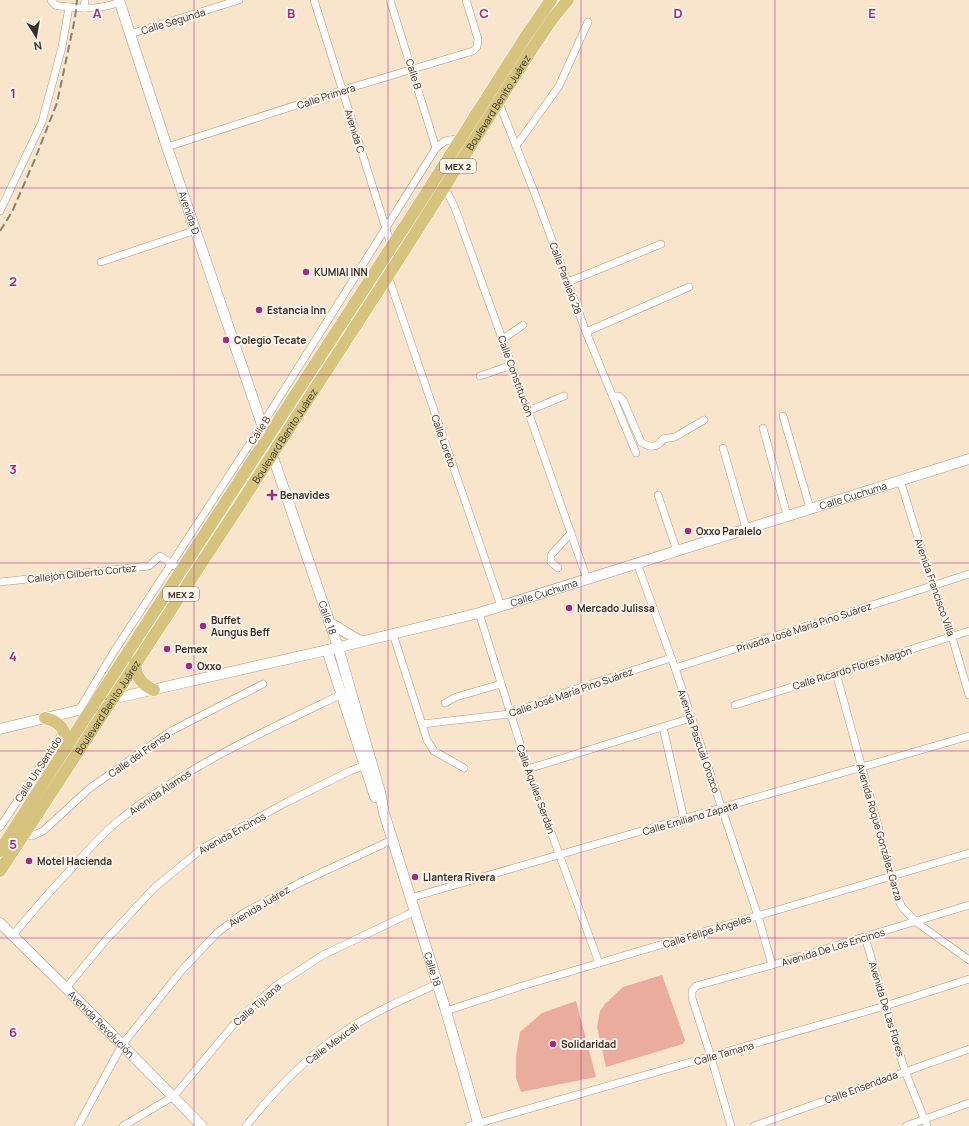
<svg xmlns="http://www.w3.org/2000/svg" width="969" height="1126" font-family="Manrope,sans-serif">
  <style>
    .green { fill: #eaac9c }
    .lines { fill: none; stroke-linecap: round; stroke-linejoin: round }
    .street-casing { stroke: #aa977f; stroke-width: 8 }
    .secondary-casing { stroke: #aa977f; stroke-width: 11 }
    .primary-casing { stroke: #fff; stroke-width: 13 }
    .street { stroke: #fff; stroke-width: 7 }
    .secondary { stroke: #fff; stroke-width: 10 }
    .primary { stroke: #d6c37e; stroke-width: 12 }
    .rail { stroke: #8e8170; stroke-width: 2; stroke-dasharray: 8 4; stroke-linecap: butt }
    .grid { fill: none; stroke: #a02b85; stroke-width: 1; stroke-opacity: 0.55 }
    .poi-dot { fill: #a02b85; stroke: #fcf4ea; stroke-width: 1.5 }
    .labels { text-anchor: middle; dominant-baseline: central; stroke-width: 4; stroke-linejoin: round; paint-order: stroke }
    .shield { fill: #fcf4ea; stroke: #746c62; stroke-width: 1 }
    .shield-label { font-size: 9px; font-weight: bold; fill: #393127 }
    .street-label { font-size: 10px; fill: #393127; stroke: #fcf4ea }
    .poi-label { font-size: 10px; font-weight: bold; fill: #393127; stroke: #fcf4ea; text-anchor: start }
    .grid-label { font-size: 13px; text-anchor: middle; font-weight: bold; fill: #a02b85; stroke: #fcf4ea; stroke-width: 4; stroke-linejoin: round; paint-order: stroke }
  </style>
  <rect width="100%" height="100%" fill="#f9e5cb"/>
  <g class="green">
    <polygon points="662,975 685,1040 683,1044 606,1067 597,1027 600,1011 605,1004 623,987"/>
    <polygon points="576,1001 596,1077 521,1092 516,1078 516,1057 520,1032 542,1013"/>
  </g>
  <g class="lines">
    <defs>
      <g id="street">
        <path d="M51,0l4,5 4,1c25,2 36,5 61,-4"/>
        <polyline points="314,0 392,248"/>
        <polyline points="390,0 436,148"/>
        <polyline points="84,8 85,0"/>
        <polyline points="130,34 239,0"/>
        <polyline points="499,103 535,194 586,332 636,453"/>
        <polyline points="516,146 559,86 588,22"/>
        <polyline points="167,147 343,90 473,51 477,47 478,39 466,0"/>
        <polyline points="444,186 455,208 517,380 587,579"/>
        <polyline points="0,211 42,122 62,47 69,7"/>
        <polyline points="101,262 196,230"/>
        <polyline points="388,276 501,606"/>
        <polyline points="568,282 661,244"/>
        <polyline points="586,332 689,287"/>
        <polyline points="503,339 523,325"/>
        <polyline points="480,376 512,365"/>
        <path d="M613,396h6l4,4 18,42c9,6 17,6 22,-3l12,-2 29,-17"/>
        <polyline points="528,411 564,396"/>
        <polyline points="783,416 810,508"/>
        <polyline points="763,428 787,515"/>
        <polyline points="723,448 746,528"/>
        <polyline points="900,480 933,586 952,637 969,695"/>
        <polyline points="658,495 677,551"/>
        <polyline points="637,563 675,668 722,809 758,916 772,965"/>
        <polyline points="558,568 551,562 551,555 571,533"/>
        <polyline points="0,582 149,566 160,556 175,566"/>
        <polyline points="479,613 528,769 599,963"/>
        <polyline points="393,634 427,740 434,751 464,768"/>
        <polyline points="675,668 969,574"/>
        <polyline points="836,673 898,899 902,907 916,922 969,960"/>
        <polyline points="445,703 456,697 501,684"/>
        <polyline points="735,705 969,631"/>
        <polyline points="79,710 113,653 262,425 436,148 445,141 461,138"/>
        <polyline points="422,724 510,714 573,690 671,658"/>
        <polyline points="663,727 684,819"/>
        <polyline points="528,769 691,718"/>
        <polyline points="0,827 64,731"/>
        <polyline points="24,834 32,836 43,831 90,788 171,731 263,684"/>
        <polyline points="410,898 969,736"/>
        <path d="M13,935c19,-23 38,-45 58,-66 15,-17 30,-34 47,-48 67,-54 147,-90 224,-127"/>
        <polyline points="865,937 905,1071 927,1126"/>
        <polyline points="66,988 105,941 154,888 203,848 287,802 350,771 368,764"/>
        <polyline points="446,1011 522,986 969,853"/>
        <polyline points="78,1126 122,1045 182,970 217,933 242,914 301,882 392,840"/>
        <polyline points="123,1126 174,1096 239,1018 277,985 323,955 415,911"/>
        <path d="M246,1126c29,-36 61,-70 99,-95 29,-19 61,-33 92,-47"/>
        <polyline points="469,1126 885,1006 969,979"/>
        <polyline points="731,1126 711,1057 692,998 692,991 696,986 772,965 969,905"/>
        <polyline points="754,1126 969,1049"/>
        <polyline points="906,1126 969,1103"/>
      </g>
      <g id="secondary">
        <path id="s1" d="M119,0l48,147 171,500 42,145 4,21 62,198 33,115"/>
        <polyline points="329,622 360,641"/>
        <polyline points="327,650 375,797"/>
        <path id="s2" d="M0,729l79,-19 33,-11 215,-49 152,-37 490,-154"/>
        <path id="s3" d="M0,923l66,65 136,138"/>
      </g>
      <g id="primary">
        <path d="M135,663c1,14 6,21 19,27"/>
        <path d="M45,718c17,5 20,11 22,28"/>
        <polyline points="0,851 67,746 416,209 526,36 551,0"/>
        <path id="s4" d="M0,871l239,-365 158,-244 135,-213 21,-31 15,-18"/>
      </g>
    </defs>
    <use href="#street" class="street-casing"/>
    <use href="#secondary" class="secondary-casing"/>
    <use href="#primary" class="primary-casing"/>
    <use href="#street" class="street"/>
    <use href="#secondary" class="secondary"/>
    <use href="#primary" class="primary"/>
    <polyline class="rail" points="0,231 12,212 35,159 57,103 75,18 77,0"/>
  </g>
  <path class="grid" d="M194,0v1126M388,0v1126M581,0v1126M775,0v1126M0,188h969M0,375h969M0,563h969M0,751h969M0,938h969"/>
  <g class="poi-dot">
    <circle cx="306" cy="272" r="4"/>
    <circle cx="259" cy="310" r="4"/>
    <circle cx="226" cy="340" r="4"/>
    <path d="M270 489h4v4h4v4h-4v4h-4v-4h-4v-4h4z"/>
    <circle cx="688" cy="531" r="4"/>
    <circle cx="569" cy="608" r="4"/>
    <circle cx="203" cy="626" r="4"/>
    <circle cx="167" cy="649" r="4"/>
    <circle cx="189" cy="666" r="4"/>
    <circle cx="29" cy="861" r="4"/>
    <circle cx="415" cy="877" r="4"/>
    <circle cx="553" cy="1044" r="4"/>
  </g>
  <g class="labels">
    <g class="shield">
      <rect x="440" y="159" width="36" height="14" rx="3"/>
      <rect x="163" y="587" width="36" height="14" rx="3"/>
    </g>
    <g class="shield-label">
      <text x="458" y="166">MEX 2</text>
      <text x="181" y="594">MEX 2</text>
    </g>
    <g class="street-label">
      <text transform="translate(173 21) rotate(-17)">Calle Segunda</text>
      <text transform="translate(414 74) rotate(73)">Calle B</text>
      <text transform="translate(326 96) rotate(-18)">Calle Primera</text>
      <text stroke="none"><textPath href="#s4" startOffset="916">Boulevard Benito Juárez</textPath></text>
      <text transform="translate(355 131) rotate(73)">Avenida C</text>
      <text stroke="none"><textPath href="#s1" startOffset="224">Avenida D</textPath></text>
      <text transform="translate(566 278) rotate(70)">Calle Paralelo 28</text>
      <text transform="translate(516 376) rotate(70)">Calle Constitución</text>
      <text transform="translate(259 430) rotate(-57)">Calle B</text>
      <text stroke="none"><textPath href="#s4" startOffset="520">Boulevard Benito Juárez</textPath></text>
      <text transform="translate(444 441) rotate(71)">Calle Loreto</text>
      <text stroke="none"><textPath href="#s2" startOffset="885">Calle Cuchuma</textPath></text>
      <text transform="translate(82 573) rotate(-6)">Callejón Gilberto Cortez</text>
      <text transform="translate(935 587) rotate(71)">Avenida Francisco Villa</text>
      <text stroke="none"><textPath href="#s2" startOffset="561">Calle Cuchuma</textPath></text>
      <text stroke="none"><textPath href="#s1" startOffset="652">Calle 18</textPath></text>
      <text transform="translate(804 627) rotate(-18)">Privada José María Pino Suárez</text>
      <text transform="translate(852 668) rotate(-17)">Calle Ricardo Flores Magón</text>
      <text transform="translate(571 692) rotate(-19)">Calle José María Pino Suárez</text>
      <text stroke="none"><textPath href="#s4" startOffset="196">Boulevard Benito Juárez</textPath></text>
      <text transform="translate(699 741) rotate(71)">Avenida Pascual Orozco</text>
      <text transform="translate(139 754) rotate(-35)">Calle del Frenso</text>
      <text transform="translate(38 769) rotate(-57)">Calle Un Sentido</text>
      <text transform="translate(536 789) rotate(70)">Calle Aquiles Serdán</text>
      <text transform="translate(160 792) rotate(-34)">Avenida Álamos</text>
      <text transform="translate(690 818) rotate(-16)">Calle Emiliano Zapata</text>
      <text transform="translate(880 832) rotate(74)">Avenida Roque González Garza</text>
      <text transform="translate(232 833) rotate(-29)">Avenida Encinos</text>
      <text transform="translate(259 906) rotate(-31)">Avenida Juárez</text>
      <text transform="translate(707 931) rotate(-17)">Calle Felipe Ángeles</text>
      <text transform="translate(833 947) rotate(-17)">Avenida De Los Encinos</text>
      <text stroke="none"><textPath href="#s1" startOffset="1019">Calle 18</textPath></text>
      <text transform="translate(257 1004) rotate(-41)">Calle Tijuana</text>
      <text transform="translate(887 1009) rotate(73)">Avenida De Las Flores</text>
      <text stroke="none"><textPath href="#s3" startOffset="143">Avenida Revolución</textPath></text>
      <text transform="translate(332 1043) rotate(-36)">Calle Mexicali</text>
      <text transform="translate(724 1053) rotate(-16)">Calle Tamana</text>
      <text transform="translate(861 1087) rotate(-20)">Calle Ensendada</text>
    </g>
    <g class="poi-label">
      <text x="314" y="272">KUMIAI INN</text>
      <text x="267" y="310">Estancia Inn</text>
      <text x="234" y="340">Colegio Tecate</text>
      <text x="280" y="495">Benavides</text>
      <text x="696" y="531">Oxxo Paralelo</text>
      <text x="577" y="608">Mercado Julissa</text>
      <text x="211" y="620">Buffet<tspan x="211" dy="12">Aungus Beff</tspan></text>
      <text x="175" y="649">Pemex</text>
      <text x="197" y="666">Oxxo</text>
      <text x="37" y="861">Motel Hacienda</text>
      <text x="423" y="877">Llantera Rivera</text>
      <text x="561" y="1044">Solidaridad</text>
    </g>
  </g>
  <g class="grid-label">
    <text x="97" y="18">A</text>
    <text x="291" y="18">B</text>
    <text x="484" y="18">C</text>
    <text x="678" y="18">D</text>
    <text x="872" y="18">E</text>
    <text x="13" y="98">1</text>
    <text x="13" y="286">2</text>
    <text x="13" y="474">3</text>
    <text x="13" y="661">4</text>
    <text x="13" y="849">5</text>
    <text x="13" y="1037">6</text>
  </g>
  <g transform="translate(36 36) rotate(169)" stroke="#fcf4ea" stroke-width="3" paint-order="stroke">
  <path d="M0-3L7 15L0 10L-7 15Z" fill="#393127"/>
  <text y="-6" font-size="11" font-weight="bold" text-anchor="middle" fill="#393127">N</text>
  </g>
</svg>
